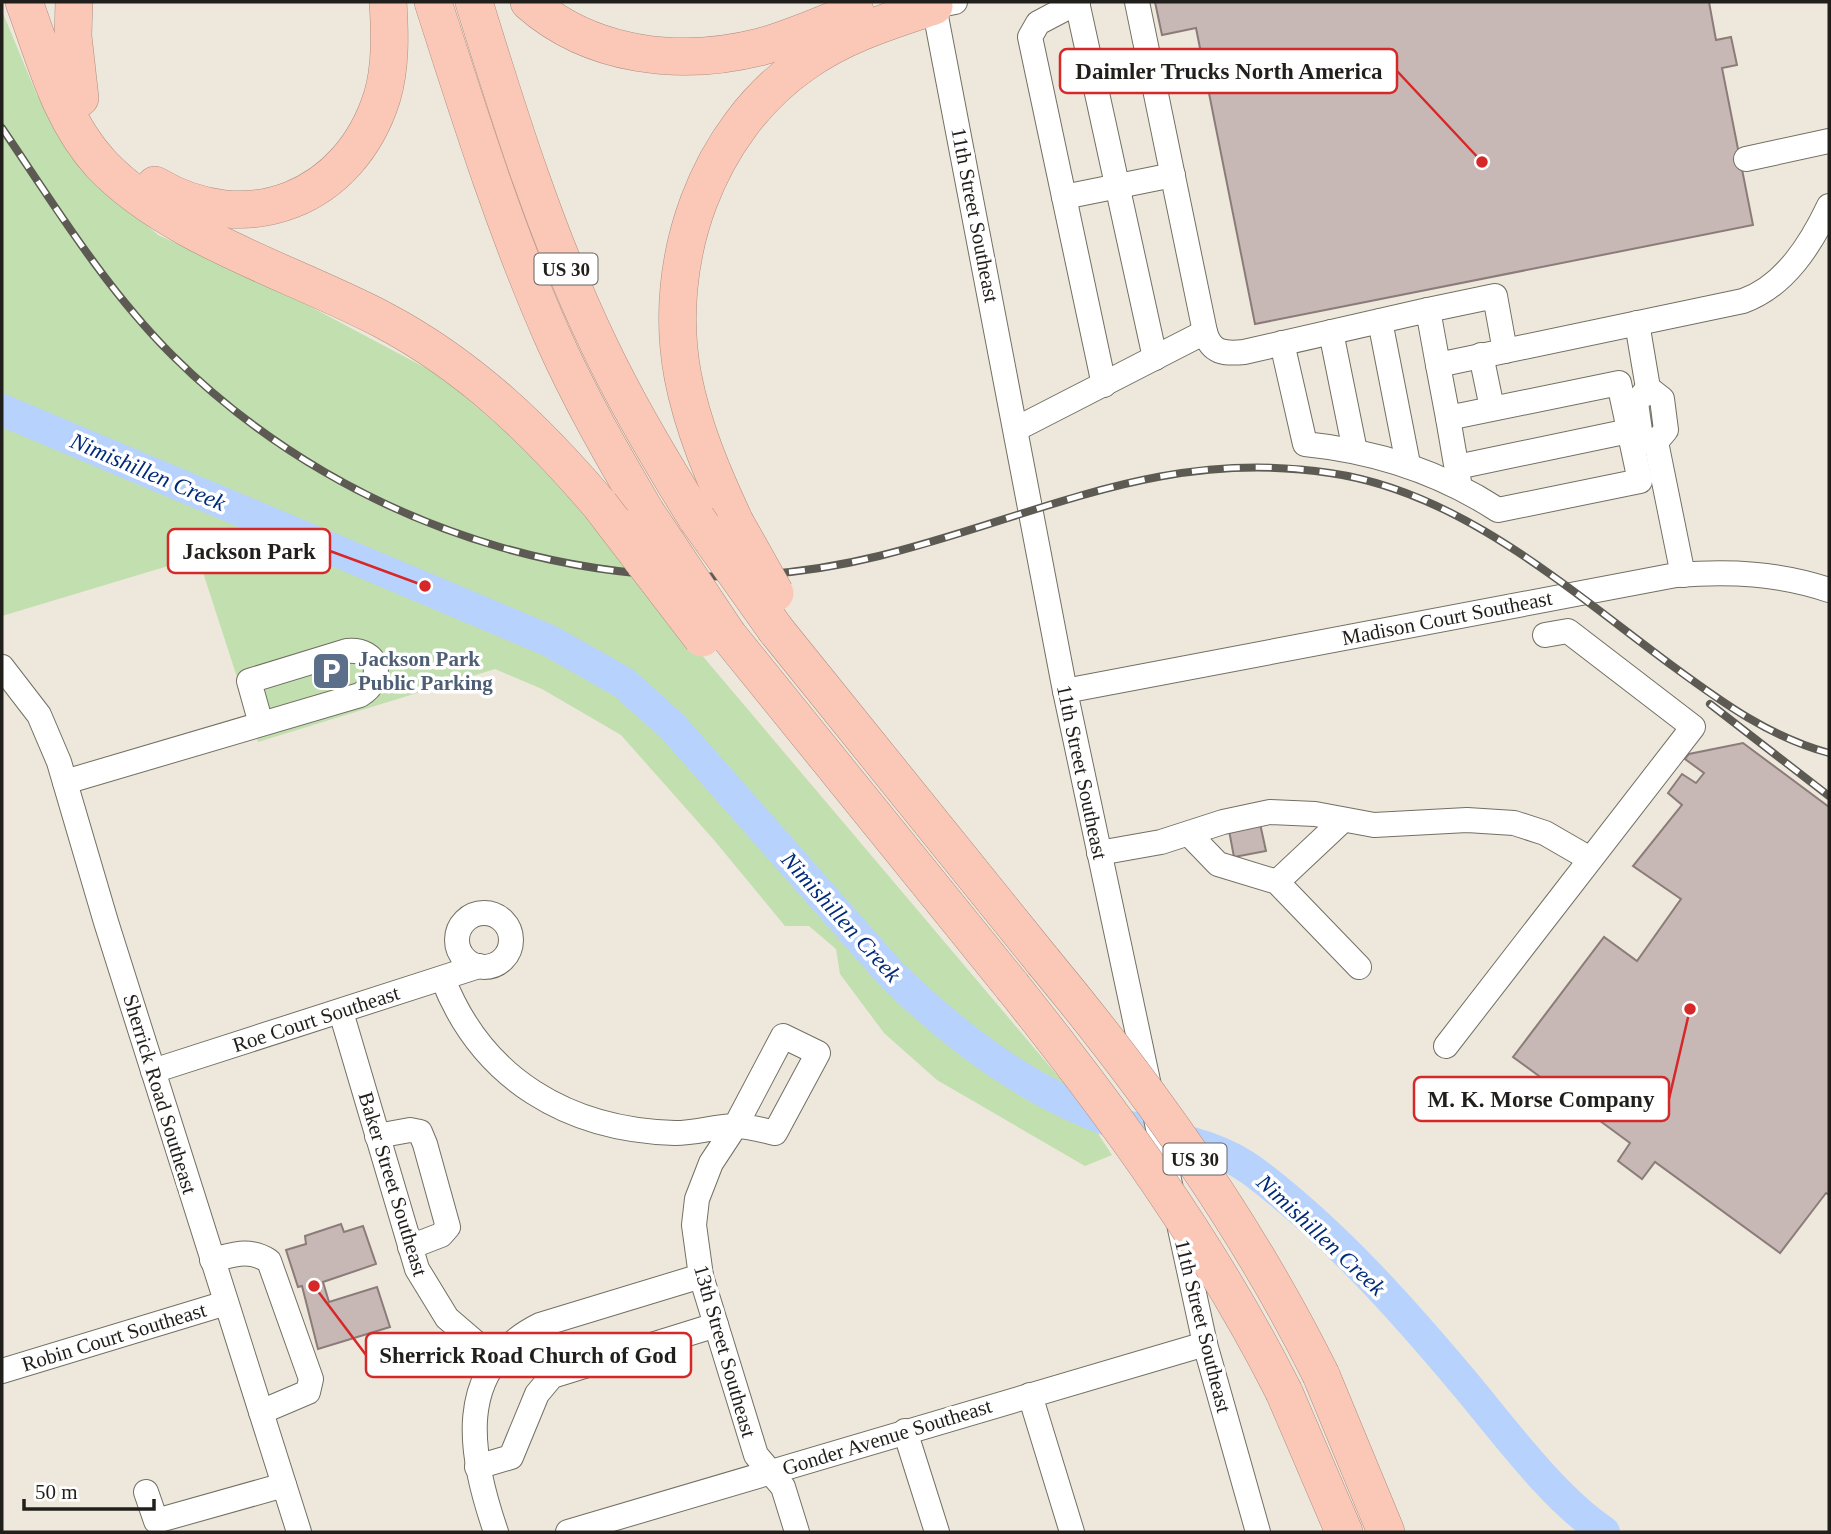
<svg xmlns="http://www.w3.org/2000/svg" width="1831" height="1534" font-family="Georgia,serif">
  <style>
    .green { fill: #c1dfaf }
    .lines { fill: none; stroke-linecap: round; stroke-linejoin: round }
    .river { stroke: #b8d2fe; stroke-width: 32 }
    .building { fill: #c8b8b5; stroke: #8b7c7a; stroke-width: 2 }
    .minor-casing { stroke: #736f63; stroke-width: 26 }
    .highway-casing { stroke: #af8d80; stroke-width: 38 }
    .minor { stroke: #fff; stroke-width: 24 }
    .highway { stroke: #fbc8b7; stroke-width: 37 }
    .rail-casing { stroke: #5c5a53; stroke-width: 8 }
    .rail { stroke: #fff; stroke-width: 5; stroke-dasharray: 16; stroke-linecap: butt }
    .highway-bridge-casing { stroke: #af8d80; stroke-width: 38; stroke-linecap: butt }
    .highway-bridge { stroke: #fbc8b7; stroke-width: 37 }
    .labels { text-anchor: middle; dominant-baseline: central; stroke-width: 7; stroke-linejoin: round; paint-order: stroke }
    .shield { fill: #fff; stroke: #64625f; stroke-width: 2 }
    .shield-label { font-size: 19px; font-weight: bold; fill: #211f1b }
    .street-label { font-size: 21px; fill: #211f1b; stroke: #fff }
    .service-label { font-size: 21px; font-weight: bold; fill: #4e5e75; stroke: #fff; text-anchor: start }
    .water-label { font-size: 23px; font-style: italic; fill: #002b7a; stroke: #fff }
    .leader { fill: none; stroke: #d62828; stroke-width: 2.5 }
    .callout-dot { fill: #d62828; stroke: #fff; stroke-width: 2.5 }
    .callout { fill: #fff; stroke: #d62828; stroke-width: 2.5 }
    .callout-label { font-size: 23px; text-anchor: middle; font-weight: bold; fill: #211f1b }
  </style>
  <rect width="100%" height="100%" fill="#ede8db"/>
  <polygon class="green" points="2,11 37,95 77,163 158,235 281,291 439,375 530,452 1068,1088 1112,1155 1085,1166 937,1080 884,1033 840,974 836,949 809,926 785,926 714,840 621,735 542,689 495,669 258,742 198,557 2,616"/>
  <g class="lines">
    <path class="river" d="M2,410l548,231 74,42 49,44 218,247c61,60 133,115 214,145 50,19 104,19 149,53 82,62 150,139 216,218 38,46 85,109 134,142"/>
  </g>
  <g class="building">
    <polygon points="1155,2 1709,2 1716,40 1731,37 1737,65 1722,68 1753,225 1255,324 1196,28 1162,35"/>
    <polygon points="1743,743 1829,807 1829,1195 1826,1193 1780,1253 1655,1162 1642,1179 1618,1161 1630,1143 1513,1057 1604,937 1637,961 1681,899 1633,866 1682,805 1668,793 1682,774 1696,783 1704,773 1685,759 1689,754"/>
    <polygon points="1259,819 1266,851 1234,857 1228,825"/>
    <polygon points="341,1224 344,1232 363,1226 376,1264 323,1282 329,1302 377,1287 390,1327 318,1349 302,1286 298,1287 286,1250 306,1244 305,1236"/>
  </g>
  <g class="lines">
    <defs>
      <g id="minor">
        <polyline points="955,2 934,6 1065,691 1171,1189"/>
        <polyline points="1077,2 1155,358"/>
        <polyline points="1078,2 1038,23 1030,37 1104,385"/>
        <path d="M1137,2l68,330c6,21 19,22 39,20l184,-42 10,55 305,-64c42,-15 68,-57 86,-95"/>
        <polyline points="1746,159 1829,141"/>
        <polyline points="1064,197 1173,175"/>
        <polyline points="1428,310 1495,296 1505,351"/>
        <polyline points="1380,321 1408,464"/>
        <polyline points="1637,323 1648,388"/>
        <polyline points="1331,332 1355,451"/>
        <path d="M1282,343l23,101c70,7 133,27 193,66l142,-29 -21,-98 -171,35 -10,-53"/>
        <polyline points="1481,355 1492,408"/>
        <polyline points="1448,418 1459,482"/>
        <polyline points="1016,429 1205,332"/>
        <polyline points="1656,442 1641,438 1636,403 1648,388 1662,399 1666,430 1656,442 1683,575"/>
        <polyline points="1457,467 1629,431"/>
        <polyline points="2,667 39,715 59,762 106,922 299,1532"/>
        <path d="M1065,691l611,-116c54,-4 102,-2 153,15"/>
        <path d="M65,782l295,-87c26,-16 19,-47 -13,-44l-98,30 12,43"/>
        <polyline points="1190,835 1218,864 1277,882 1359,967"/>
        <polyline points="1099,853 1161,842 1223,822 1270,812 1315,814 1374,825 1467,820 1514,823 1545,833 1590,859"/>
        <polyline points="1277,882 1343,820"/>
        <circle cx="484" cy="940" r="27"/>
        <path d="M443,979c39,100 125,151 232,154 20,0 38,-6 58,-7 13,-1 29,4 42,7l43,-80 -35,-17 -47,89 -25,38 -14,36 -3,26 7,51 55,179 27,32 14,45"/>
        <polyline points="341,1012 417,1269 447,1318 496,1360"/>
        <polyline points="1446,1046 1693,727 1568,631 1545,635"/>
        <polyline points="153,1071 479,966"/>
        <polyline points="377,1136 410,1130 420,1132 425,1144 448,1227 441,1235 410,1247"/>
        <polyline points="1179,1224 1205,1344 1258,1532"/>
        <path d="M212,1260c21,-5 37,-12 57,1l42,118 -3,13 -47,20"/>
        <polyline points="2,1371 226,1303"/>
        <polyline points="1030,1395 1072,1532"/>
        <polyline points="905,1431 937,1532"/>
        <polyline points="477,1467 511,1457 537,1394 552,1376 716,1325"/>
        <polyline points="146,1492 156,1521 284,1485"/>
        <path d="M496,1532c-26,-76 -44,-163 44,-207l161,-49"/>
        <polyline points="568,1532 1205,1344"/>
      </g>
      <g id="highway">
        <path d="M24,2c21,56 35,116 77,162 69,73 193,109 282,156 87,46 154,111 217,185"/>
        <polyline points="74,2 73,36 80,98"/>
        <path d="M433,2c36,112 71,224 118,331 27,62 61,121 95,179"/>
        <path d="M474,2c36,117 73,235 126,345 28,59 62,116 97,172"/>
        <path d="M529,2c62,55 152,65 231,45 33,-9 64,-23 95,-36"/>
        <path d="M155,185c92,55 195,14 227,-88 9,-30 8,-64 6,-95"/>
        <path d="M735,522c-22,-47 -42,-94 -52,-145 -22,-115 23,-246 121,-314 39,-28 85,-42 130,-57"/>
        <polyline points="776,630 1043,961"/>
        <polyline points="728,635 1012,986"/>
        <polyline points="1321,1375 1386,1532"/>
        <polyline points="1284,1392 1344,1532"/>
      </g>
    </defs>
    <use href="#minor" class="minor-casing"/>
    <use href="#highway" class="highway-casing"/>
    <use href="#minor" class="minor"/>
    <use href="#highway" class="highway"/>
    <defs>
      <g id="rail">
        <path d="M2,128c53,78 103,160 170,227 183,182 456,263 707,201 158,-39 282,-109 451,-83 132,19 239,117 344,194 49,36 96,70 155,86"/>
        <polyline points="1710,704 1829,796"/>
      </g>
    </defs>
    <use href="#rail" class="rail-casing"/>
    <use href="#rail" class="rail"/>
    <defs>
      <g id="highway-bridge">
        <polyline points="600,505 702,638"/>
        <polyline points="646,512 728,635"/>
        <polyline points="697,519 776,630"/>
        <polyline points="735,522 775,593"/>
        <path d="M1043,961c107,129 203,263 278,414"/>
        <path d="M1012,986c103,129 198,259 272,406"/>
      </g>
    </defs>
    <use href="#highway-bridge" class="highway-bridge-casing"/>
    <use href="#highway-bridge" class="highway-bridge"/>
  </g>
  <defs>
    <symbol id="parking-square" viewBox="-11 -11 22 22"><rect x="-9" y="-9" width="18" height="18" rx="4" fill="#5c6f8a" stroke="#fff"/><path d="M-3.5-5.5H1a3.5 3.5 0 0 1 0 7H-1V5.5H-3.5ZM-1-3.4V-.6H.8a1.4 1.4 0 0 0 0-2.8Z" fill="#fff"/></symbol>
  </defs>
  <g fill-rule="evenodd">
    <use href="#parking-square" x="309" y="649" width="44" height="44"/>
  </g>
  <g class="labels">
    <g class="shield">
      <rect x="534.5" y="253.5" width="63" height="31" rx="5"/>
      <rect x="1163.5" y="1143.5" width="63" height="31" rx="5"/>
    </g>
    <g class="shield-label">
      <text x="566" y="269">US 30</text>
      <text x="1195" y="1159">US 30</text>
    </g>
    <g class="street-label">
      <text transform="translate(975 215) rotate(79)">11th Street Southeast</text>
      <text transform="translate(1447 618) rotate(-11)">Madison Court Southeast</text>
      <text transform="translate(1082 772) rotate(78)">11th Street Southeast</text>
      <text transform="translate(316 1019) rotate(-18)">Roe Court Southeast</text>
      <text transform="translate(160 1094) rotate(73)">Sherrick Road Southeast</text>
      <text transform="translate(393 1184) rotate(73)">Baker Street Southeast</text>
      <text transform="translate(1203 1326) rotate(76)">11th Street Southeast</text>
      <text transform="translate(114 1337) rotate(-17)">Robin Court Southeast</text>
      <text transform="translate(725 1351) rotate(74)">13th Street Southeast</text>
      <text transform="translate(887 1437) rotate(-17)">Gonder Avenue Southeast</text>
    </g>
    <g class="service-label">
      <text x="358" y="659">Jackson Park<tspan x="358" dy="24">Public Parking</tspan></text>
    </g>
    <g class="water-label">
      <text transform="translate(148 472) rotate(23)">Nimishillen Creek</text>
      <text transform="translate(841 917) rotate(48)">Nimishillen Creek</text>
      <text transform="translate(1321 1235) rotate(43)">Nimishillen Creek</text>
    </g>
  </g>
  <path class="leader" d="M1482 162L1397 71M425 586L330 551M1690 1009L1669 1099M314 1286L366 1355"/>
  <g class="callout-dot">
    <circle cx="1482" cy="162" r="7"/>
    <circle cx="425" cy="586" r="7"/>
    <circle cx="1690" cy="1009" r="7"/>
    <circle cx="314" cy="1286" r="7"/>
  </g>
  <g class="callout">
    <rect x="1060" y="49" width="337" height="44" rx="7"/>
    <rect x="168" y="529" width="162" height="44" rx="7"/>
    <rect x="1414" y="1077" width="255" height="44" rx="7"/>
    <rect x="366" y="1333" width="325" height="44" rx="7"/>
  </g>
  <g class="callout-label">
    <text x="1229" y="79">Daimler Trucks North America</text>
    <text x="249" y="559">Jackson Park</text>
    <text x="1541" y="1107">M. K. Morse Company</text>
    <text x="528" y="1363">Sherrick Road Church of God</text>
  </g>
  <rect width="1831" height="1534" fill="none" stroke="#211f1b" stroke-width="7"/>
  <path d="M24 1499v10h130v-10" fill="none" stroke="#211f1b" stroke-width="3.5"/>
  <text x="35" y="1499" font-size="21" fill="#211f1b" stroke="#ffffff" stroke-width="5" paint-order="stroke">50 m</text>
</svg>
